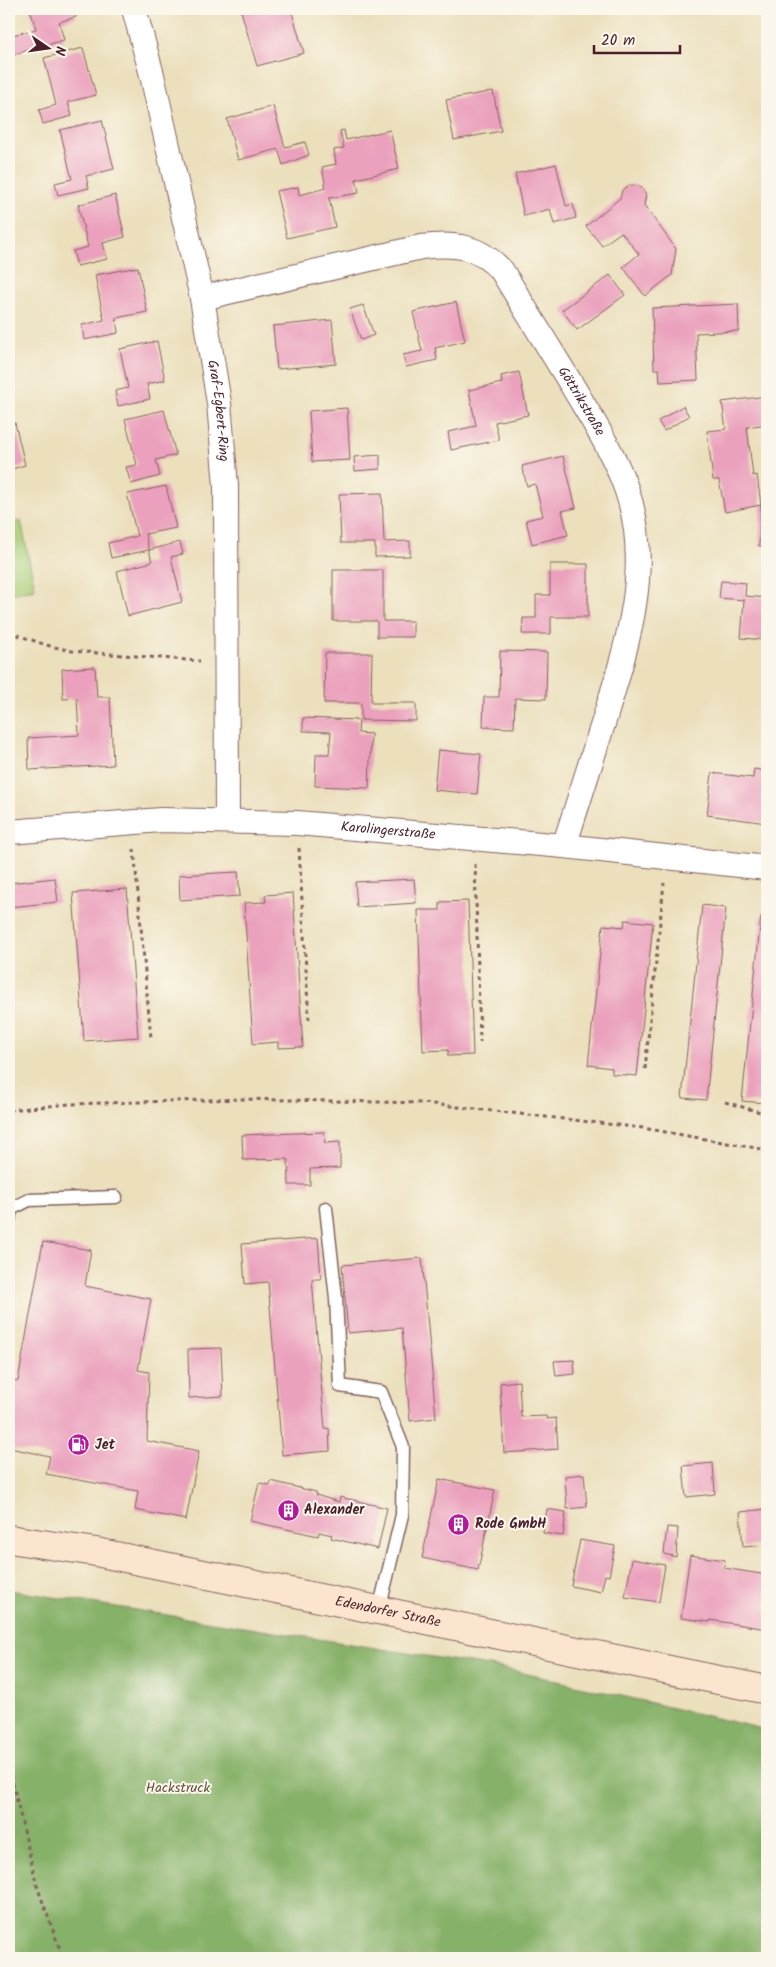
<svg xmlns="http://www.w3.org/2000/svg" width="776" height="1967" font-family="Kalam,sans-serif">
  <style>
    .green { fill: #a9ce78; stroke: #7a7652 }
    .forest { fill: #86b168; stroke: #68684a }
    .building { fill: #eba1bd }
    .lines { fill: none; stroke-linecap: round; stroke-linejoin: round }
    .lane-casing { stroke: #82625e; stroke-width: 15 }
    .street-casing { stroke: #82625e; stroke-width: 26 }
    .secondary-casing { stroke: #82625e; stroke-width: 30 }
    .path { stroke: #82625e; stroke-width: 3; stroke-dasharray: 4 4; stroke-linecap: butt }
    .lane { stroke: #fff; stroke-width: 12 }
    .street { stroke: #fff; stroke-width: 24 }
    .secondary { stroke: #fbe5cf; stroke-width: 28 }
    .labels { text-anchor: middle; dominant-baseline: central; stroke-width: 4; stroke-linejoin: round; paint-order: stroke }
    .street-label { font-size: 14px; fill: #4a1f2b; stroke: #fbf7ec }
    .poi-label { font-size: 14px; font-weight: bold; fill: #4a1f2b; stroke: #fbf7ec; text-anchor: start }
    .park-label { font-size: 14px; fill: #665442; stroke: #fbf7ec }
  </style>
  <rect width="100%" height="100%" fill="#fbf7ec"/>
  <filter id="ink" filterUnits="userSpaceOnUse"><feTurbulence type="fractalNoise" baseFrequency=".02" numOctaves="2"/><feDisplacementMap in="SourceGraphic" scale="10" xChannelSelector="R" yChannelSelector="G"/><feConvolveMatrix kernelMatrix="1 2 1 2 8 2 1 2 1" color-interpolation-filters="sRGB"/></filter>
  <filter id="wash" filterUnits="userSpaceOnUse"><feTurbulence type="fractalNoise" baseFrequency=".0096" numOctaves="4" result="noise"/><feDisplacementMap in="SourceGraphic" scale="20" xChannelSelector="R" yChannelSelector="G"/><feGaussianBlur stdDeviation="1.12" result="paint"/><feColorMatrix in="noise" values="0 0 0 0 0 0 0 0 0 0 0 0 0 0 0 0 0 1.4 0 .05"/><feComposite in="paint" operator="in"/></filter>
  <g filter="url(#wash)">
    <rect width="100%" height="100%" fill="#ebdfbc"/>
    <polygon class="green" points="21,521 35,589 9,594 9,524"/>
    <polygon class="forest" points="9,1590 502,1668 767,1730 767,1958 9,1958"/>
    <g id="blocks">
      <g class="building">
        <polygon points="30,9 74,9 76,17 59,22 64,40 11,55 9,36 36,29"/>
        <polygon points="250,9 291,9 304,53 257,66 241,11"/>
        <polygon points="83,48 96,95 68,102 72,116 43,124 39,110 56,105 44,58"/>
        <polygon points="493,91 501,131 454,140 446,100"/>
        <polygon points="273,106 285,147 305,142 309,155 283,165 278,149 238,160 227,119"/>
        <polygon points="102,120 114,169 86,176 89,188 58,195 55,183 72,179 60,130"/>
        <polygon points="344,130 346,140 390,130 399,169 356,179 359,193 329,198 335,227 287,238 276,191 298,187 299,195 326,188 322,167 336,164 334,150 344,148 340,131"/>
        <polygon points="556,164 566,206 573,204 576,218 554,224 550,209 524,216 515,174"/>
        <polygon points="629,185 640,186 646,194 644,205 676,249 672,275 645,296 623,267 639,254 621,232 602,246 586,226 620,198 622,190"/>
        <polygon points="115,195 125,237 103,243 107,259 77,266 73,251 88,247 78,205"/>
        <polygon points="138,267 147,312 116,318 118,333 84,340 82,325 104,320 95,275"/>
        <polygon points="610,275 625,295 577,330 562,310"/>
        <polygon points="456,302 465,341 435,348 437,360 406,367 403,355 422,351 413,312"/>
        <polygon points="738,304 739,331 696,333 698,380 660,382 659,369 654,369 652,308"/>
        <polygon points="363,305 374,335 361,340 350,309"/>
        <polygon points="332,320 336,364 277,369 273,326"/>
        <polygon points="157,341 165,380 147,384 150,399 118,406 115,391 128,388 120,349"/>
        <polygon points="519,372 528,415 495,422 499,440 451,450 448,432 476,426 469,390 502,383 501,376"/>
        <polygon points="767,396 767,424 747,427 753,476 757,475 761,505 767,505 767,546 759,546 761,505 725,512 719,480 713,480 707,431 726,429 722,402"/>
        <polygon points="683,406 689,416 664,431 658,421"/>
        <polygon points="347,408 350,460 312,462 309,411"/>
        <polygon points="164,410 176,455 156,460 160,476 131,484 126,467 137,465 125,419"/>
        <polygon points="15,423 25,465 9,470 9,424"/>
        <polygon points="380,455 380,469 355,471 354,457"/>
        <polygon points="563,456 576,508 562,511 568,535 532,544 526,520 543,516 535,484 527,486 522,466"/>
        <polygon points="166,486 176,528 145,534 149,550 180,542 183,554 171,557 182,602 128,616 117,571 152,562 149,550 111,558 108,543 137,536 127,494"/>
        <polygon points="382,493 384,542 410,541 410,556 375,557 375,543 341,543 339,494"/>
        <polygon points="550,564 588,564 588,617 551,617 551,634 522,634 523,618 536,618 536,595 550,595"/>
        <polygon points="333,570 383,570 383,621 413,621 413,637 377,637 377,621 333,621"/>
        <polygon points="721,581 746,583 745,596 767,598 767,640 741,638 744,600 719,598"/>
        <polygon points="500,651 547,652 546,699 515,698 514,728 483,727 484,697 499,697"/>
        <polygon points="325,653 372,653 371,703 416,703 416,721 361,720 361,703 324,703"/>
        <polygon points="95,667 97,697 110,697 113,765 29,770 28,738 79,735 77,698 63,699 62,669"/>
        <polygon points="303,718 359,720 358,733 371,734 369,788 315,786 316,754 329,754 331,732 303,731"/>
        <polygon points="438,750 481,754 477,794 434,790"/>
        <polygon points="754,769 767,771 767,823 707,815 712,773 753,778"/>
        <polygon points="238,872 240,896 180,900 179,875"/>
        <polygon points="55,878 58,902 9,907 9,883"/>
        <polygon points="414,879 416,903 357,907 355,882"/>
        <polygon points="127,889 138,1037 84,1041 73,893"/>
        <polygon points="293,893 303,1047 278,1048 278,1042 253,1044 244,903 266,902 265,895"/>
        <polygon points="468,901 473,1055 448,1056 448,1050 423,1051 418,910 440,910 440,902"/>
        <polygon points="702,905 726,908 706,1100 682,1098"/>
        <polygon points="761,916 767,916 767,1081 765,1103 742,1101"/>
        <polygon points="625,920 653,923 637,1076 612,1074 612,1068 588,1065 603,925 624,927"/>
        <polygon points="324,1132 325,1143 340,1142 340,1168 310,1169 310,1185 289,1185 288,1159 243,1160 242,1135"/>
        <polygon points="318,1238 321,1279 312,1279 325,1429 329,1428 330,1451 282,1455 268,1282 245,1284 242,1244"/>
        <polygon points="43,1242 91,1250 85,1286 151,1299 138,1370 149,1372 147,1441 199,1451 186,1520 135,1510 138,1491 46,1474 50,1456 9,1448 9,1379 18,1381"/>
        <polygon points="422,1258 436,1418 410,1421 402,1328 348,1333 342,1265"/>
        <polygon points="221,1348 223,1396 189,1398 188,1349"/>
        <polygon points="574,1360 575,1374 556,1376 554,1361"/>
        <polygon points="519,1381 521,1417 546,1416 547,1419 556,1418 558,1449 504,1453 500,1383"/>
        <polygon points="713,1463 715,1494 686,1497 683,1466"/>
        <polygon points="584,1474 587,1507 567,1509 565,1476"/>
        <polygon points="439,1479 495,1490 478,1570 422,1558"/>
        <polygon points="271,1481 316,1492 316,1495 339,1502 340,1497 387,1508 378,1549 331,1538 332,1535 319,1532 318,1536 250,1521 259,1483 270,1485"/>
        <polygon points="547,1509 566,1512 563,1536 543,1533"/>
        <polygon points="767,1509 767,1545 743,1547 740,1512"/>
        <polygon points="667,1527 678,1528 676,1557 664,1554"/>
        <polygon points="580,1540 615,1546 609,1576 605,1575 601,1592 571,1586"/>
        <polygon points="690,1555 725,1560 724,1568 767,1575 767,1629 710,1620 710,1622 681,1618"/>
        <polygon points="632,1559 665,1565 659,1602 625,1597"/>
      </g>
    </g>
  </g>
  <g filter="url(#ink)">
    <use href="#blocks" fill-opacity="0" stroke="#82625e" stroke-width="1"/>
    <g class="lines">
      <defs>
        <g id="lane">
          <polyline points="326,1208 336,1298 340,1386 381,1392 403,1447 402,1515 379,1610"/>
          <polyline points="9,1220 11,1209 29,1200 116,1197"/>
        </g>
        <g id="street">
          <path id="s1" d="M134,9l18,66 50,223 17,105 7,83 1,335"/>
          <path id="s2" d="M202,298l219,-51c33,-4 57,-2 81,24 24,39 47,77 71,116 20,34 41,66 54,104 27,78 -2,161 -25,236 -13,40 -25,80 -38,119"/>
          <path id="s3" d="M9,832l152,-12 136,3 267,23 203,22"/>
        </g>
        <g id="secondary">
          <path id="s4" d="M9,1539l87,13 671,138"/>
        </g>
      </defs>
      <use href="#lane" class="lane-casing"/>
      <use href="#street" class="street-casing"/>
      <use href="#secondary" class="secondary-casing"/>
      <g class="path">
        <polyline points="9,485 16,483"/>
        <polyline points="9,632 46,645 72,651 200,661"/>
        <polyline points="299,848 309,1022"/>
        <polyline points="134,849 151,1038"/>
        <polyline points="475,864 480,1042"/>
        <polyline points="645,1069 664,883"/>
        <polyline points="725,1102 767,1114"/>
        <polyline points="9,1110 69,1104 242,1099 423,1103 643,1128 767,1150"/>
        <polyline points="9,1767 37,1886 63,1958"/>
      </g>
      <use href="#lane" class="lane"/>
      <use href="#street" class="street"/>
      <use href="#secondary" class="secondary"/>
    </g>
  </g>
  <defs>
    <symbol id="fuel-disc" viewBox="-11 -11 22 22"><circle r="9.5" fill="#b5179e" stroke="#fbf7ec"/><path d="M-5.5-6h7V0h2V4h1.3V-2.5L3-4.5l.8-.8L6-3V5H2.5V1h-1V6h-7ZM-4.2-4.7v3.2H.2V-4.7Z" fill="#fff"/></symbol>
    <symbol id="building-disc" viewBox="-11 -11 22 22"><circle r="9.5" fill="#b5179e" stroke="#fbf7ec"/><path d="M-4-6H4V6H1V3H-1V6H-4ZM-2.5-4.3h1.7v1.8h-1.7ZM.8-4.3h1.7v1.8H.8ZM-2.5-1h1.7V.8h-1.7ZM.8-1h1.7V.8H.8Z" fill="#fff"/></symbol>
  </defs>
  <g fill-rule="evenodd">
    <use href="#fuel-disc" x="66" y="1432" width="25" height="25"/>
    <use href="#building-disc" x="276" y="1498" width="25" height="25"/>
    <use href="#building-disc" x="446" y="1512" width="25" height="25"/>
  </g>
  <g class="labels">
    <g class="street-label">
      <text stroke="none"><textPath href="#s2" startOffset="466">Göttrikstraße</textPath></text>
      <text stroke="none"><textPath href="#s1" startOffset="411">Graf-Egbert-Ring</textPath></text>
      <text stroke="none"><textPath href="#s3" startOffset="380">Karolingerstraße</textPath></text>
      <text stroke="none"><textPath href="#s4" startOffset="386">Edendorfer Straße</textPath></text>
    </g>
    <g class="poi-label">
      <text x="95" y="1445">Jet</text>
      <text x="304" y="1510">Alexander</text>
      <text x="475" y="1524">Rode GmbH</text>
    </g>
    <g class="park-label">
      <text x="178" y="1788">Hackstruck</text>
    </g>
  </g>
  <rect width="776" height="1967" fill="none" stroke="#fbf7ec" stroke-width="30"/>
  <g transform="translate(48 48) rotate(103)" stroke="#fbf7ec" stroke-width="4" paint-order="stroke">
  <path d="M0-4L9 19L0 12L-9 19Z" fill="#4a1f2b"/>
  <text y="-8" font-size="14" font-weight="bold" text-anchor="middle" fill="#4a1f2b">N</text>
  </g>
  <path d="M594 45v8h86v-8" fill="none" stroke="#4a1f2b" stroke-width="2.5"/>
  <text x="601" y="45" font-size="15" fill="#4a1f2b" stroke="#fbf7ec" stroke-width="4" paint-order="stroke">20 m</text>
</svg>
